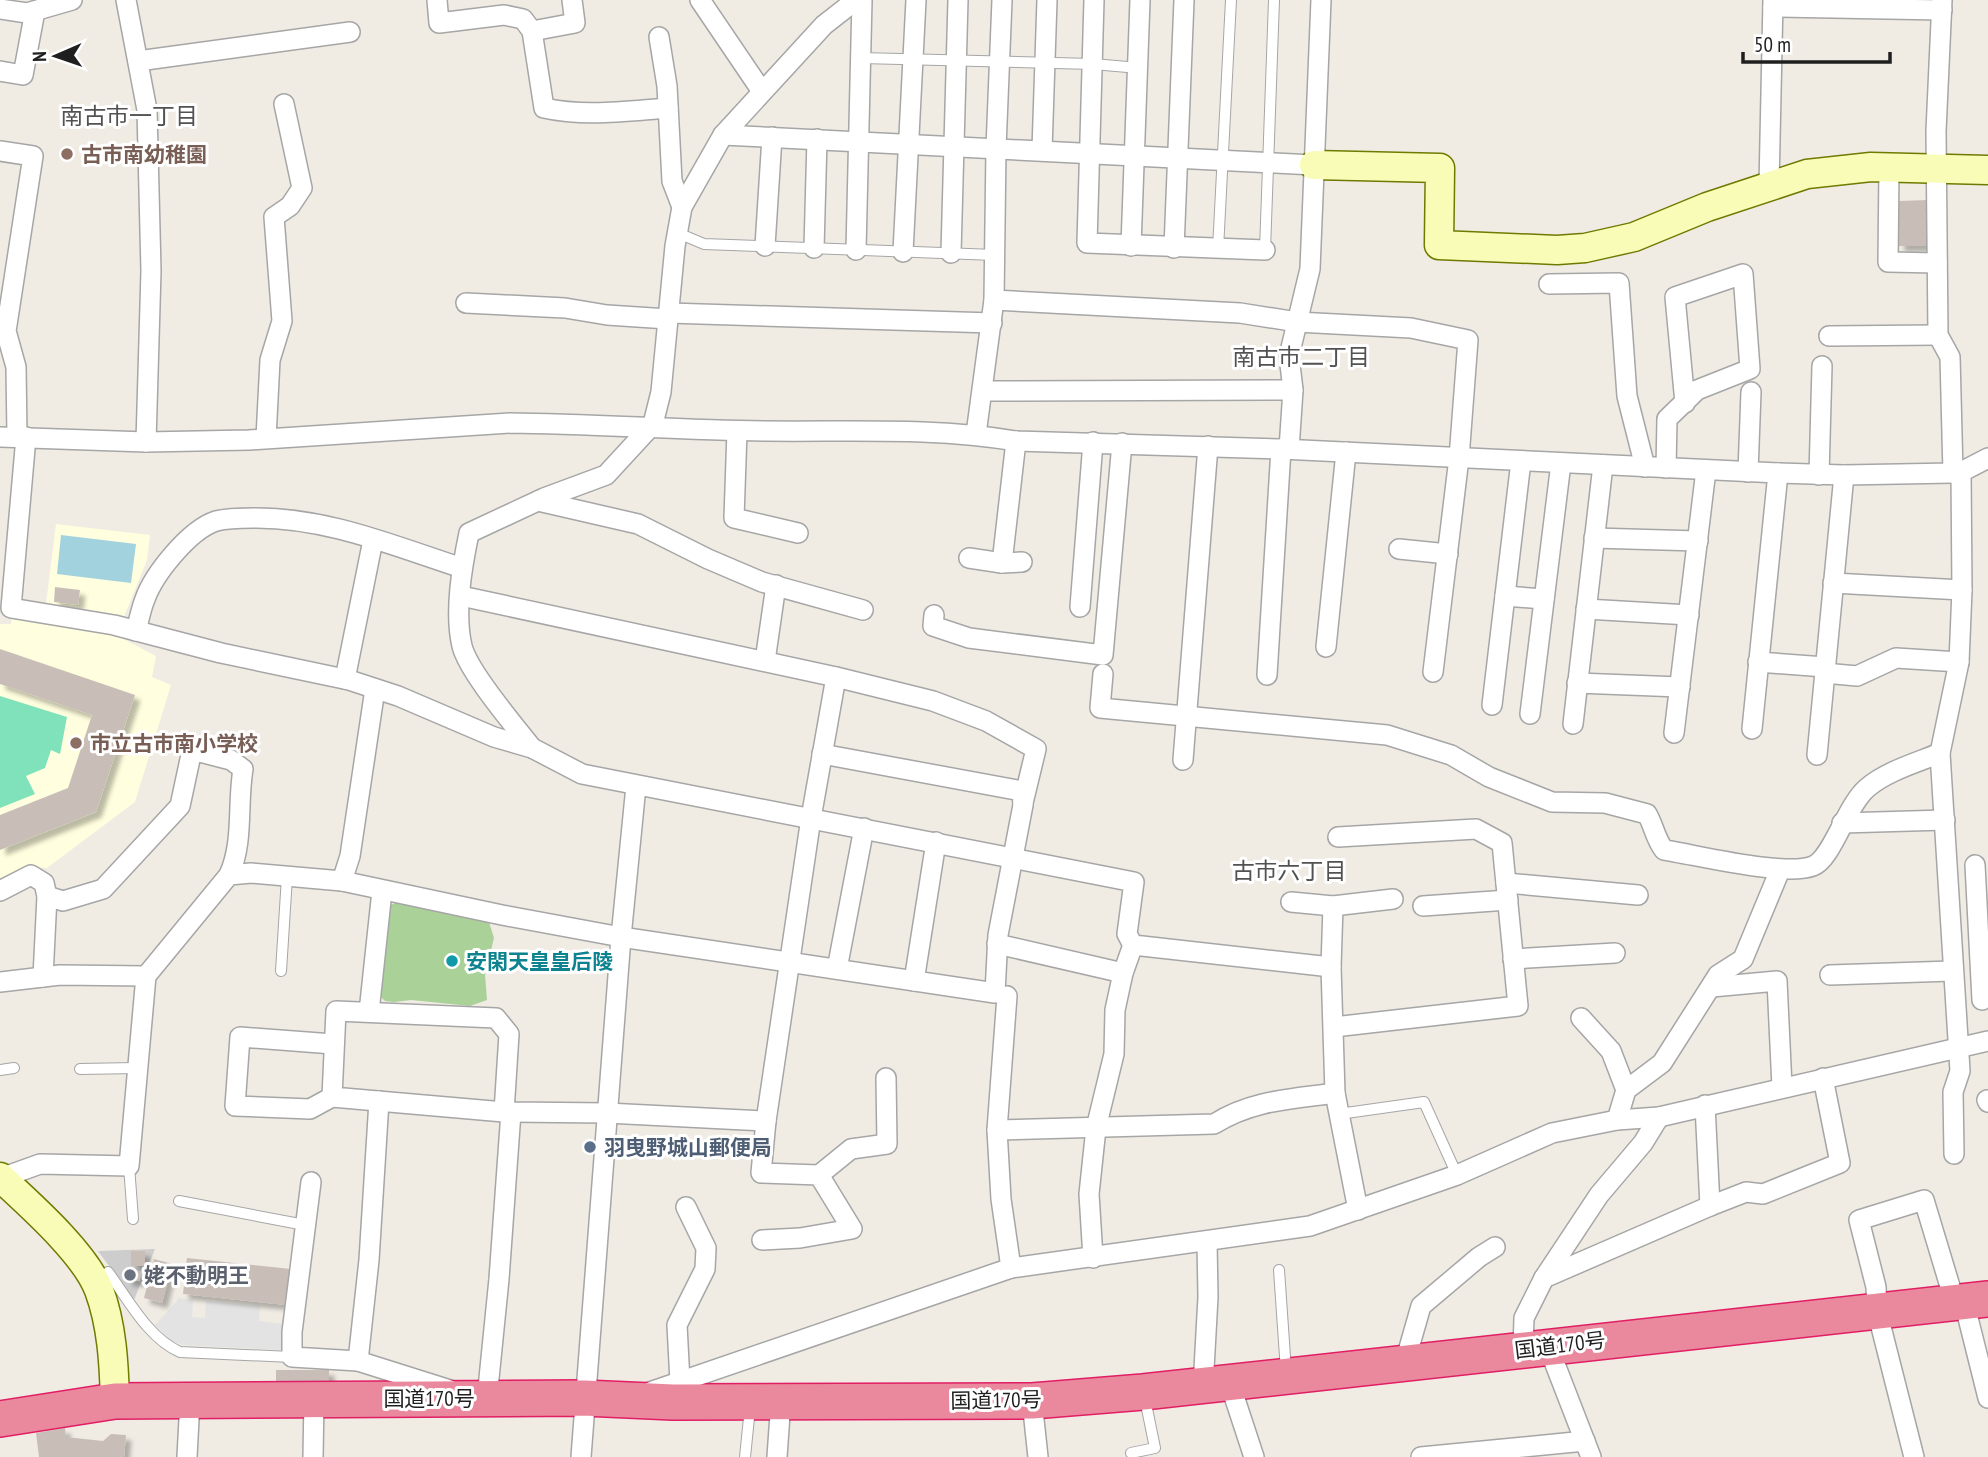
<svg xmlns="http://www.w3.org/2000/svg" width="1988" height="1457" font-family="'PT Sans Narrow','Noto Sans JP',sans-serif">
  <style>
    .education { fill: #fffede }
    .religious { fill: #cdcdcd }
    .forest { fill: #a9d198 }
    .pitch { fill: #80e2ba }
    .parking { fill: #e3e3e3 }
    .water { fill: #a3d2df }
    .building { fill: #c8beb7; filter: url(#shadow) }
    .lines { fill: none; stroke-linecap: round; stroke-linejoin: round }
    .lane-casing { stroke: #a6a6a6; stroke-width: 12 }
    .street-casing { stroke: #a6a6a6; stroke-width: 22 }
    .secondary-casing { stroke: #6f7a01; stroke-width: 31 }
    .highway-casing { stroke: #e11e64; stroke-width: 38 }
    .lane { stroke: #fff; stroke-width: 10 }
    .street { stroke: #fff; stroke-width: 19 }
    .secondary { stroke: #f9fcb7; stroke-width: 28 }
    .highway { stroke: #ea899d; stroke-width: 35 }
    .education-dot { fill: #8d6e63; stroke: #fff; stroke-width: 2.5 }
    .culture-dot { fill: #0f9aa8; stroke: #fff; stroke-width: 2.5 }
    .service-dot { fill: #5c6f8a; stroke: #fff; stroke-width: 2.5 }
    .worship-dot { fill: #6b7280; stroke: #fff; stroke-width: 2.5 }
    .labels { text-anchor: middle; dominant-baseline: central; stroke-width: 6; stroke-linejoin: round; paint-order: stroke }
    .education-label { font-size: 21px; font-weight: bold; fill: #785e54; stroke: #fff; text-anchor: start }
    .culture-label { font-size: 21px; font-weight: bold; fill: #0d838f; stroke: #fff; text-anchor: start }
    .service-label { font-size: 21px; font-weight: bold; fill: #4e5e75; stroke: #fff; text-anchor: start }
    .worship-label { font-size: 21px; font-weight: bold; fill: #5b616d; stroke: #fff; text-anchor: start }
    .street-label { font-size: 21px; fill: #1f1f1f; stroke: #fff }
    .neighbourhood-label { font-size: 23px; fill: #525252; stroke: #fff }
  </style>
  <defs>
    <filter id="shadow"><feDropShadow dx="5.5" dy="5.5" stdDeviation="2" flood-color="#0004"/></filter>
  </defs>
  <rect width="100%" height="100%" fill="#f0ece4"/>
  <g class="education">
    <polygon points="56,524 150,535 147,560 124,617 46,604"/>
    <polygon points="12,613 114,634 156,656 152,677 171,685 135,802 47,868 27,867 0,881 0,624 11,624"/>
  </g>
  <polygon class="religious" points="155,1249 134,1300 98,1251"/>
  <polygon class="forest" points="395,903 489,922 494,938 485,974 487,1000 470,1006 411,1000 394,1002 385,1001 380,996 384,908"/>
  <polygon class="pitch" points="0,696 67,717 60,754 51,750 45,768 26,776 35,794 0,808"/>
  <polygon class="parking" points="178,1298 193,1300 192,1317 205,1318 206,1301 260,1306 259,1321 285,1324 283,1350 183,1345 171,1341 155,1325 177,1301"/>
  <polygon class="water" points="61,535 136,544 131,583 57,574"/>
  <g class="building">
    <polygon points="1928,200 1929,246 1899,246 1899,201"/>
    <polygon points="55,587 80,590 78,605 54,602"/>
    <polygon points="0,649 135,695 96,812 0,850 0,815 68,788 92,715 0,684"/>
    <rect x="131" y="1251" width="14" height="15"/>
    <polygon points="187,1258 291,1269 287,1305 183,1294"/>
    <polygon points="154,1259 172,1264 162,1303 144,1298"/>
    <polygon points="127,1271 140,1272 140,1281 127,1281"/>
    <polygon points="276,1370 329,1370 329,1387 276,1388"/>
    <polygon points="65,1428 66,1437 103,1441 111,1434 126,1435 124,1457 39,1457 36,1433"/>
  </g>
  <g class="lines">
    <defs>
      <g id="lane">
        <polyline points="861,58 1093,64 1139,68"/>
        <polyline points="678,233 704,244 995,255"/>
        <polyline points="1218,249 1231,0"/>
        <polyline points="1265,250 1274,0"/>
        <polyline points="281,971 287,877"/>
        <polyline points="80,1069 136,1068"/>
        <polyline points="0,1070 14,1068"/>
        <polyline points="1339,1114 1424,1102 1457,1175"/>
        <polyline points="129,1166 133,1219"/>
        <polyline points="179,1201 305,1225"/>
        <polyline points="1279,1270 1286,1371"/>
        <path d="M108,1272c20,27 40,66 72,80l112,5"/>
        <polyline points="1131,1453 1155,1448 1145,1399"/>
        <polyline points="745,1457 750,1408"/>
      </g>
      <g id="street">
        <polyline points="126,0 147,110 151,271 146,442"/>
        <path d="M437,0l2,23 65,-8 19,4 9,12 12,77c41,9 82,3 124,0"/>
        <polyline points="700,0 761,90"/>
        <polyline points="1094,0 1087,243 1265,250"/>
        <polyline points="1942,0 1936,131 1938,335 1950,357 1953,473"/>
        <polyline points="1773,7 1942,10"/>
        <polyline points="0,9 27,13 72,0"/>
        <polyline points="532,31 575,23 572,0"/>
        <polyline points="659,37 667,86 672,181 682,207"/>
        <polyline points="138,61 350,32"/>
        <polyline points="0,71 23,75 35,11"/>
        <polyline points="723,135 1314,165"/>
        <polyline points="1042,150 1047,0"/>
        <polyline points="0,151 33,156 6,331 16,367 17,437"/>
        <polyline points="1889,167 1888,262 1937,263"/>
        <polyline points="1769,186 1773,0"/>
        <polyline points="765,246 772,137"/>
        <polyline points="1131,246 1140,0"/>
        <polyline points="814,248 817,139"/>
        <polyline points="1174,248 1184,0"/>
        <polyline points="856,250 862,0"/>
        <polyline points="903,252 916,0"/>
        <polyline points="951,253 958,0"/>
        <polyline points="1549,284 1619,283 1627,396 1645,467"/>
        <polyline points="994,300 1240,313 1297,322 1411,328 1468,340 1459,458 1433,672"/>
        <polyline points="466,303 565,308 607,315 668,319"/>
        <polyline points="669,313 992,323"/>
        <polyline points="1829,336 1938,335"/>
        <polyline points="983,391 1293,390"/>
        <polyline points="737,431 734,518 798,533"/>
        <polyline points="976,434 994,300 996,148 1002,0"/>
        <path d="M0,437l146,5 103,-2 261,-17c85,1 171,7 256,8 83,1 169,-4 250,10l265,8 497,24 66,2 109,-2 8,-1 27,-14"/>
        <polyline points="26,437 11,608 114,625 221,653 349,680 398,696 494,737 532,748 582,774 1134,882 1127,934 1133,945 1331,967"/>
        <polyline points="266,438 270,360 282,321 274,217 290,206 302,188 284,104"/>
        <polyline points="1289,449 1293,390 1289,356 1310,269 1321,0"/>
        <polyline points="1666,468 1667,419 1697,390 1750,369 1743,274 1675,297 1685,403"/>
        <polyline points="1748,472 1751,392"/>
        <polyline points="1819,475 1822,366"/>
        <polyline points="538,501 638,524 708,559 762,582 863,610"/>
        <polyline points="1594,538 1698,541"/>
        <polyline points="1399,549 1448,554"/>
        <polyline points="969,558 1002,563 1022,562"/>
        <polyline points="1002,563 1016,441"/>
        <polyline points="1833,583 1962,590"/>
        <polyline points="461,596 836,677 933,701 986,721 1036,749 1023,803"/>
        <polyline points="1505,596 1544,599"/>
        <polyline points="1080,607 1093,442"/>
        <polyline points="1586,609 1689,615"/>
        <polyline points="934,615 933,626 969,638 1103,655 1122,443"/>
        <path d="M136,631c3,-11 5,-22 9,-32 9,-25 44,-69 71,-78 12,-3 25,-3 37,-3 73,-1 141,28 209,50"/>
        <polyline points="1326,647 1346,452"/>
        <polyline points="765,661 776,585"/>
        <polyline points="1758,662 1825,667"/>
        <polyline points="1824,673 1857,676 1896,658 1959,662"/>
        <path d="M1103,674l-3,34 287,27 64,20 38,22 63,25 53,1 42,11c7,12 8,24 17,36 33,5 121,27 149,16 19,-7 33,-60 54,-78 20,-17 49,-25 73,-35"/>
        <polyline points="1267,675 1281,449"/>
        <polyline points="345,679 373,540"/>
        <polyline points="1577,683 1680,687"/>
        <polyline points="1492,705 1521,461"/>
        <polyline points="1530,714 1561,463"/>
        <polyline points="1573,724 1603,465"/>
        <polyline points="1752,729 1778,473"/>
        <polyline points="1674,733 1706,470"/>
        <path d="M532,748c-18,-23 -64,-77 -70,-102 -8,-34 0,-79 7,-113l75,-35 62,-23 47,-51 8,-32 14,-146 7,-39 41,-72 101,-110 32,-25"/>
        <polyline points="1817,755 1844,475"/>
        <polyline points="1183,760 1208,446"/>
        <polyline points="1842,823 1945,820"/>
        <polyline points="1975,865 1982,1000"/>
        <polyline points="342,881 350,856 375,689"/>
        <polyline points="1506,883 1638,895"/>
        <polyline points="0,891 31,875 44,883 47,896 43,977"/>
        <path d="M47,896l16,5 40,-12 77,-83 12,-56 39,10 12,9c-6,35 1,73 -14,106"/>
        <polyline points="1291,902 1333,906 1393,899"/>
        <polyline points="1333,906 1331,967 1335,1093 1358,1210"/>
        <polyline points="1423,906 1508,900"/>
        <polyline points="997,944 1123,973"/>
        <polyline points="1513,959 1615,953"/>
        <polyline points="837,969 864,828"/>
        <polyline points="1830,975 1952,971"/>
        <polyline points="914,981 936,842"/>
        <polyline points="0,982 60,975 146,976"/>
        <polyline points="1712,987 1777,981 1782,1087"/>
        <polyline points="1007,996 997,1130 1001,1199 1011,1268"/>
        <polyline points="369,1012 382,891"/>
        <polyline points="1581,1018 1611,1051 1626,1090"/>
        <polyline points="1334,1027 1518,1006 1502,843 1476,829 1338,837"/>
        <polyline points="332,1097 310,1109 235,1106 240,1037 333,1044"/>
        <polyline points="1987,1100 1988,1102"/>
        <polyline points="1705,1105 1710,1206"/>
        <polyline points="504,1112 509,1034 496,1018 336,1011 332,1097 504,1112 511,1112 607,1113 766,1121"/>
        <polyline points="1617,1120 1626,1090 1662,1063 1718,975 1743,959 1780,870"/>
        <path d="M997,1130l217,-6c38,-24 78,-25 121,-31"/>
        <polyline points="1954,1154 1953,1092 1960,1071 1940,753 1959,662 1962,590 1961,472"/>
        <polyline points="819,1175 851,1149 887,1144 886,1078"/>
        <polyline points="1,1178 40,1164 129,1166 146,976 229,875 251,873 342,881 502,915 621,937 995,993 998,935 1023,805 1022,791 822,754"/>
        <polyline points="311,1182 292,1332 292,1357 358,1361 450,1390"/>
        <polyline points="762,1240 800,1238 852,1229 819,1175 761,1173 766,1121 811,818 836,677"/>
        <polyline points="1093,1258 1089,1194 1096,1128 1114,1054 1115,1010 1123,973 1133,945"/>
        <polyline points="1544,1278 1710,1206 1746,1192 1763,1194 1840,1163 1823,1078"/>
        <polyline points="1964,1302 1988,1398"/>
        <polyline points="1548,1346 1591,1457"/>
        <polyline points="1523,1349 1524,1318 1544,1278 1599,1195 1643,1143 1659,1117"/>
        <polyline points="358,1361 369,1260 379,1101"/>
        <polyline points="1405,1362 1421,1306 1479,1257 1495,1247"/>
        <polyline points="1229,1381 1254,1457"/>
        <polyline points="1207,1383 1204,1369 1208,1297 1207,1241"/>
        <polyline points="650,1392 1011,1268 1310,1226 1457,1175 1552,1133 1617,1120 1659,1117 1988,1041"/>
        <polyline points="676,1394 680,1382 677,1325 705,1269 706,1248 686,1207"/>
        <polyline points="487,1398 499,1279 511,1112"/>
        <polyline points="1032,1401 1038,1457"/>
        <polyline points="187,1457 190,1400"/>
        <polyline points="313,1457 314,1399"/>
        <polyline points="581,1457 621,937 636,786"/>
        <polyline points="777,1457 781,1400"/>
        <polyline points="1421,1457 1585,1441"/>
        <polyline points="1914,1457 1877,1311 1876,1287 1859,1220 1924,1200 1955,1303"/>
      </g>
      <g id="secondary">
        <polyline points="1314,165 1440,168 1439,245 1557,250 1585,248 1634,237 1707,207 1807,174 1871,167 1988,170"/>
        <path d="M0,1177c29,27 85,76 99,113 13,35 15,74 16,111"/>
      </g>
      <polyline id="highway" points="0,1419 115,1401 584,1398 673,1402 1032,1401 1143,1392 1988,1299"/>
    </defs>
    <use href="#lane" class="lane-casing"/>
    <use href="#street" class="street-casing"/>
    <use href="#secondary" class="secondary-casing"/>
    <use href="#highway" class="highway-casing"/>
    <use href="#lane" class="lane"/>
    <use href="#street" class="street"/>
    <use href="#secondary" class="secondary"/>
    <use href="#highway" class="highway"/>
  </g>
  <g class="education-dot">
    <circle cx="67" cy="154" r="7"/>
    <circle cx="76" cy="743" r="7"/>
  </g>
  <circle class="culture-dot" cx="452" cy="961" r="7"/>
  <circle class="service-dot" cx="590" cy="1147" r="7"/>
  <circle class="worship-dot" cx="130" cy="1275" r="7"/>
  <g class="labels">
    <g class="education-label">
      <text x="81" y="154">古市南幼稚園</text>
      <text x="90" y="743">市立古市南小学校</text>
    </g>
    <g class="culture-label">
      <text x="466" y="961">安閑天皇皇后陵</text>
    </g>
    <g class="service-label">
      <text x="604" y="1147">羽曳野城山郵便局</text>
    </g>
    <g class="worship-label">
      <text x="144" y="1275">姥不動明王</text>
    </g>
    <g class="street-label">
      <text transform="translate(1560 1345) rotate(-7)">国道170号</text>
      <text x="429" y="1398">国道170号</text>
      <text transform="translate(996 1400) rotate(-1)">国道170号</text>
    </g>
    <g class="neighbourhood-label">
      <text x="129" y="115">南古市一丁目</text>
      <text x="1301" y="356">南古市二丁目</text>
      <text x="1289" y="870">古市六丁目</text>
    </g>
  </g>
  <g transform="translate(56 56) rotate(268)" stroke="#ffffff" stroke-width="5" paint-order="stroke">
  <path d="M0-5L12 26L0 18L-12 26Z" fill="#1f1f1f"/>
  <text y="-10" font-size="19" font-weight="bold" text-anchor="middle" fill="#1f1f1f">N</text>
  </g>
  <path d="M1743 52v10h147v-10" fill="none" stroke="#1f1f1f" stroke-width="3.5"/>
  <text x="1754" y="52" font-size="21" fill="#1f1f1f" stroke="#ffffff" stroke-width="5" paint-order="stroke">50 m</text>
</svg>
